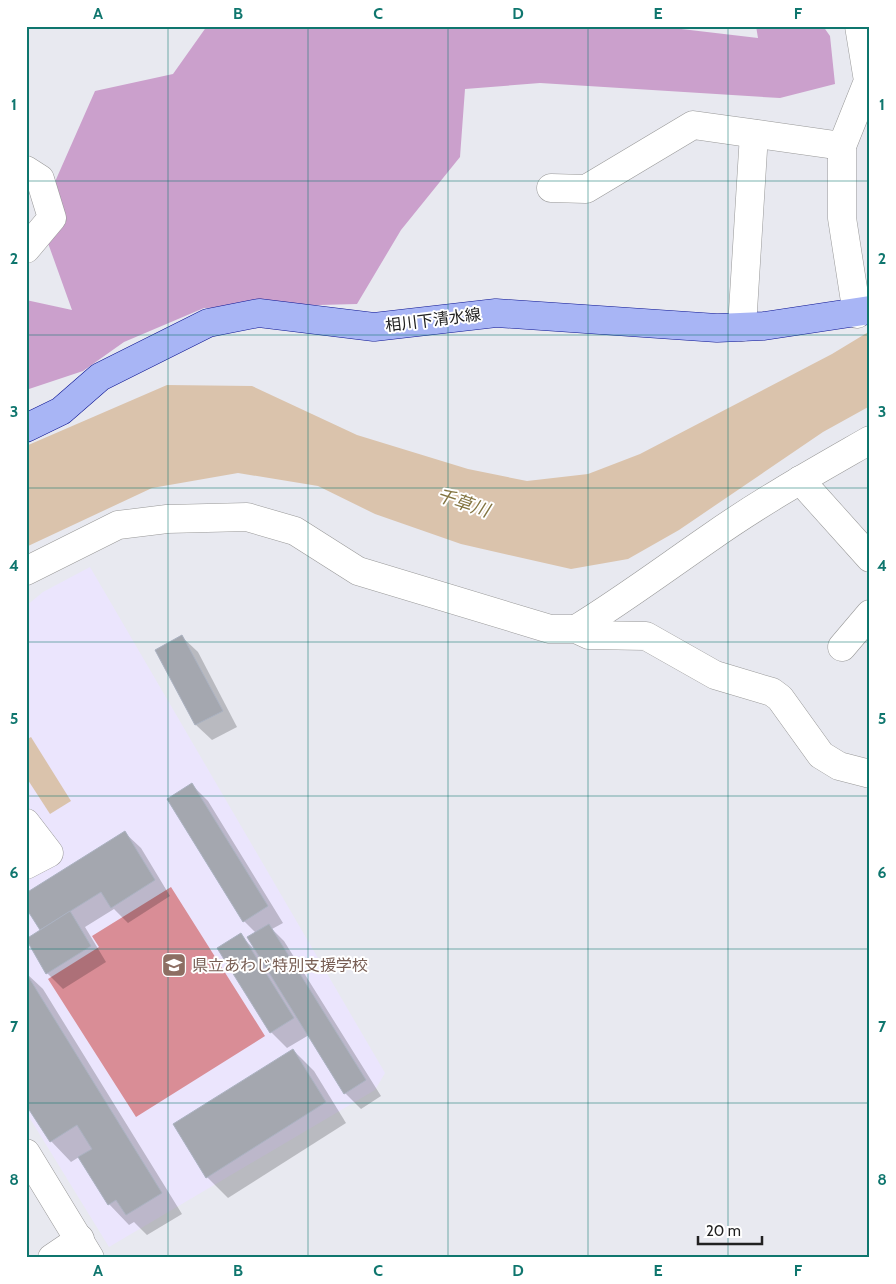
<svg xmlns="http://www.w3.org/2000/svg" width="896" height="1284" font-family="Cabin,'Noto Sans JP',sans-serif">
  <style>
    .education { fill: #ebe5fd }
    .forest { fill: #cba0cc }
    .pitch { fill: #d98d96 }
    .water { fill: #dac3ac }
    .shadow { fill: #0003 }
    .building { fill: #a4a7af; stroke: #abb2c1 }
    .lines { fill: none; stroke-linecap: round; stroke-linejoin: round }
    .minor-casing { stroke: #989898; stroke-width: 29 }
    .major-casing { stroke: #0c1492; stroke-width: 29 }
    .minor { stroke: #fff; stroke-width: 28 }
    .major { stroke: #a8b5f5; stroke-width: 28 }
    .grid { fill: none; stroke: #0f766e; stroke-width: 1; stroke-opacity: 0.55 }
    .labels { text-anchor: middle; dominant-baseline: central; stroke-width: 4; stroke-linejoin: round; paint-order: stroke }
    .street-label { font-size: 16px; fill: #212121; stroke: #fff }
    .education-label { font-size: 16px; fill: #785e54; stroke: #fff; text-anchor: start }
    .water-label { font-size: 18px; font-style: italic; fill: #847542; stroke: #fff }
    .neatline { fill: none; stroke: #0f766e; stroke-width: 2 }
    .grid-label { font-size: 16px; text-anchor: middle; font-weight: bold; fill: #0f766e }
  </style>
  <rect width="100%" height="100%" fill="#e8e9f0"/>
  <polygon class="education" points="90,567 385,1073 375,1090 109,1247 26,1112 26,858 48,843 26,812 26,606 43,592"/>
  <polygon class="forest" points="207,26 656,26 758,38 756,26 823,26 830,36 835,84 780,98 540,83 465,89 460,157 401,230 357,304 204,308 124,342 83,371 26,390 26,300 72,310 39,218 95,91 173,74"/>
  <polygon class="pitch" points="171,887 265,1036 136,1117 48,979 99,947 92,936"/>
  <g class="water">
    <polygon points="870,331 870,406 823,432 679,530 628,559 571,569 461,544 375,514 318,486 238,473 152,488 26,547 26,446 167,385 252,386 357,435 468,469 527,481 588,474 640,454 832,354"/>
    <polygon points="31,737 71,801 50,814 26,777 26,740"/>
  </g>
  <g class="shadow">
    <polygon points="182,637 198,652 237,727 212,740 196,725 157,650"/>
    <polygon points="192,785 208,801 283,923 272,929 284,941 381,1096 361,1109 345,1093 309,1035 287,1048 271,1032 240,935 253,948 256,933 244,921"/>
    <polygon points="125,833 141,848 170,896 128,923 114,909 85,927 106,962 63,989 47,973 42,930 26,906"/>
    <polygon points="26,973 43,989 182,1214 147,1235 134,1222 129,1225 109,1204 79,1157 71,1162 51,1141 26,1102"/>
    <polygon points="293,1050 314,1071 346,1123 228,1198 207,1177"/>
  </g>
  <g class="building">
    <polygon points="182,635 223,711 195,725 155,650"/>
    <polygon points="192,783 268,906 243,922 167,799"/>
    <polygon points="125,831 155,880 111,908 101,892 40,930 26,908 26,893"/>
    <polygon points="70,911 91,946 46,974 26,939"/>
    <polygon points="269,924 366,1080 344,1094 247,937"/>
    <polygon points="241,933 294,1018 270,1033 217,948"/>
    <polygon points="26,973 162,1193 126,1215 116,1200 108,1205 78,1157 92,1149 77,1125 50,1142 26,1105"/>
    <polygon points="293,1049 326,1102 206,1178 173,1124"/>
  </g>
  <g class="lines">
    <defs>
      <g id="minor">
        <polyline points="26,170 40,179 52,218 26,249"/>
        <polyline points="551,188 586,189 693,125 842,146"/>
        <polyline points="857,314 842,218 842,146 868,81 859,26"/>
        <polyline points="742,327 754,134"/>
        <polyline points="800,480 870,558"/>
        <polyline points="26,571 118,525 167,519 247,517 295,531 358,571 550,629 576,629 589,635 646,636 715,675 772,692 780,698 821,755 839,766 870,774"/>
        <path d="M576,629c47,-29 90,-61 135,-92 51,-36 105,-66 159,-97"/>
        <polyline points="842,647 870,614"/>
        <polyline points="26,823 49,853 26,865"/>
        <polyline points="26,1153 90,1258"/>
        <polyline points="52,1258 80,1239"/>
      </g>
      <polyline id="major" points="26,428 61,411 100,377 208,323 259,313 374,327 496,313 717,328 764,326 870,310"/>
    </defs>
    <use href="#minor" class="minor-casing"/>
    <use href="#major" class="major-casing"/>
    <use href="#minor" class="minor"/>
    <use href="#major" class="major"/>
  </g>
  <path class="grid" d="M168,26v1232M308,26v1232M448,26v1232M588,26v1232M728,26v1232M26,181h844M26,335h844M26,488h844M26,642h844M26,796h844M26,949h844M26,1103h844"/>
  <defs>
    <symbol id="school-square" viewBox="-11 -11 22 22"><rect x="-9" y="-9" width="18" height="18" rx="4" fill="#8d6e63" stroke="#fff"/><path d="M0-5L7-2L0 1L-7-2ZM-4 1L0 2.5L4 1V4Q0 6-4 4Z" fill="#fff"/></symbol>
  </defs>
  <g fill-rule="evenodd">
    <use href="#school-square" x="160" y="951" width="28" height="28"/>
  </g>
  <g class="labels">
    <g class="street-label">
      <text transform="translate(433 320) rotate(-7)">相川下清水線</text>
    </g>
    <g class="education-label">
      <text x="192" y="965">県立あわじ特別支援学校</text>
    </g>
    <g class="water-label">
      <text transform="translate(463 503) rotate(18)">千草川</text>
    </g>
  </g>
  <rect width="896" height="1284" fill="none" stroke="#ffffff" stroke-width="55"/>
  <path d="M698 1236v8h64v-8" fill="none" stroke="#212121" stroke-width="2.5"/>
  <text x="706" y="1236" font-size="15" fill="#212121" stroke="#ffffff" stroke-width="4" paint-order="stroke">20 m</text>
  <rect x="28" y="28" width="840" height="1228" class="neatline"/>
  <g class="grid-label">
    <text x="98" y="19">A</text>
    <text x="238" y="19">B</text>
    <text x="378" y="19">C</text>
    <text x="518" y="19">D</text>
    <text x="658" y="19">E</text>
    <text x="798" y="19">F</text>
    <text x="14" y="110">1</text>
    <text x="882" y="110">1</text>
    <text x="14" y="264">2</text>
    <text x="882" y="264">2</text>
    <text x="14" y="417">3</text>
    <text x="882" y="417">3</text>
    <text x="14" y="571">4</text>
    <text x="882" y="571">4</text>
    <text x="14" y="724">5</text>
    <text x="882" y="724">5</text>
    <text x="14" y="878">6</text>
    <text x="882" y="878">6</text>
    <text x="14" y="1032">7</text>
    <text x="882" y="1032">7</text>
    <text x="14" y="1185">8</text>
    <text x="882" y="1185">8</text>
    <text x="98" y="1276">A</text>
    <text x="238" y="1276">B</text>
    <text x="378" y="1276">C</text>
    <text x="518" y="1276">D</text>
    <text x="658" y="1276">E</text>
    <text x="798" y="1276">F</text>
  </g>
</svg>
